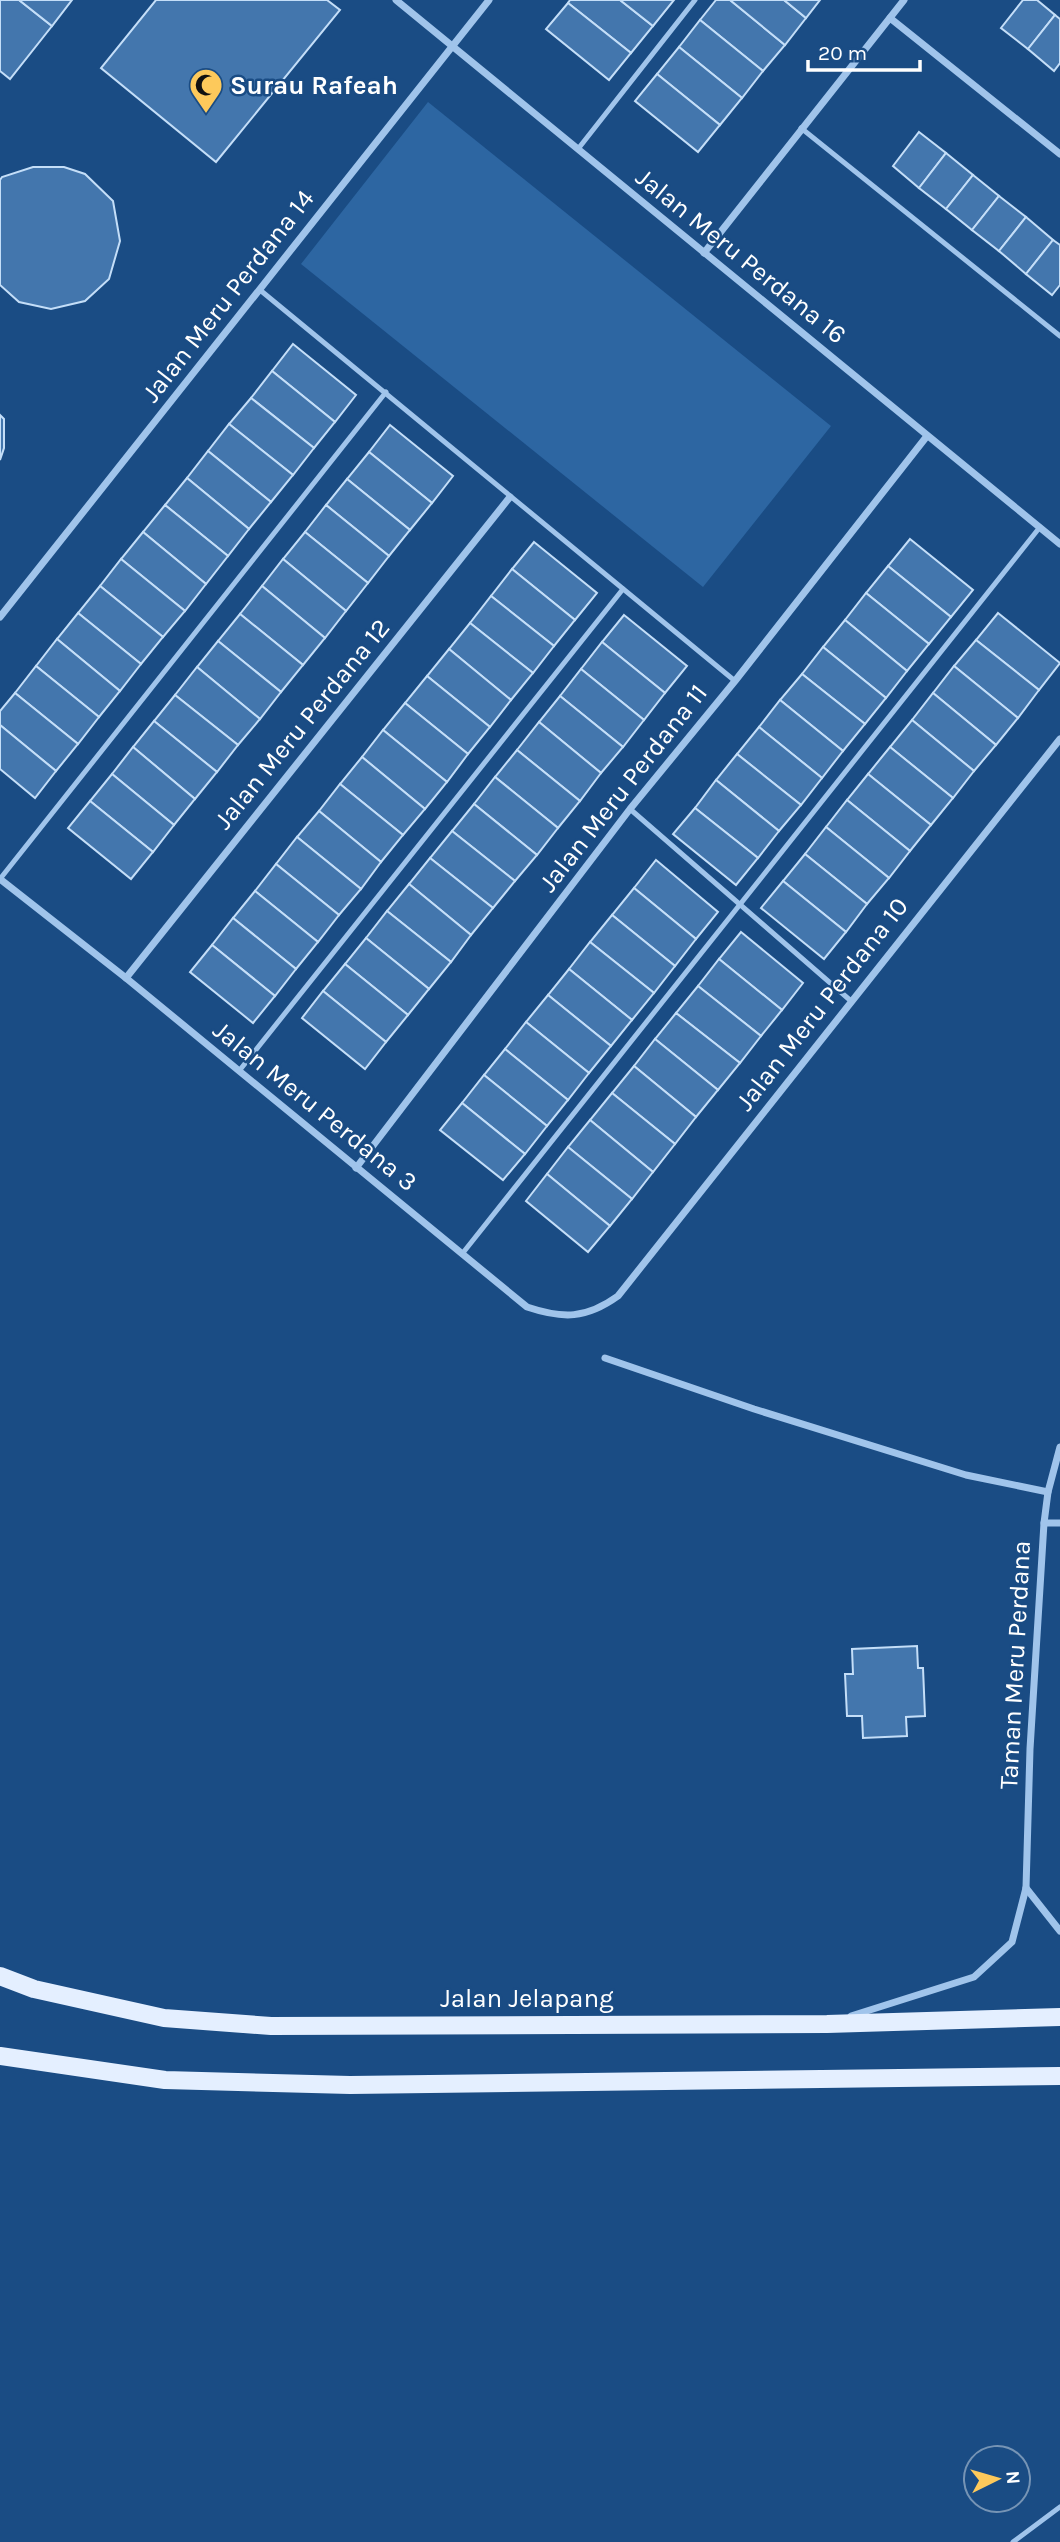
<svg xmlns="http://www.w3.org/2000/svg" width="1060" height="2542" font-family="Karla,sans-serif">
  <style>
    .green { fill: #2d66a2 }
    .building { fill: #4376ad; stroke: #c4def8; stroke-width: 2 }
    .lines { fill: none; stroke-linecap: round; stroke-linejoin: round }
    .lane { stroke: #a0c4eb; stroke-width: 5 }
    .street { stroke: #a0c4eb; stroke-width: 7 }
    .primary { stroke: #e4efff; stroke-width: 18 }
    .labels { text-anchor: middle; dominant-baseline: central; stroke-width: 5; stroke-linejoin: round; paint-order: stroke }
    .poi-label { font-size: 26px; font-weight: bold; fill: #fff; stroke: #1a4c84; text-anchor: start }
    .street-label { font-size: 26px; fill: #fff; stroke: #1a4c84 }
  </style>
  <rect width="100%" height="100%" fill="#1a4c84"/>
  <polygon class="green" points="428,102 831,426 703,587 301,264"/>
  <g class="building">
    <polygon points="0,0 19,0 52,26 10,79 0,71"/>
    <polygon points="19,0 72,0 52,26"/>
    <polygon points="156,0 327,0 340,10 216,162 101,68"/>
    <polygon points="570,0 620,0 653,26 631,53 568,3"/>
    <polygon points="620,0 674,0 653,26"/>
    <polygon points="716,0 730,0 785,45 763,71 700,20"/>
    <polygon points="730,0 784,0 806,18 785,45"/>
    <polygon points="784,0 820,0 806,18"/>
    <polygon points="1023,0 1037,0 1055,15 1028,49 1001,28"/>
    <polygon points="568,3 631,53 609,80 546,29"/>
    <polygon points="1055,15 1060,19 1060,63 1054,71 1028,49"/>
    <polygon points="700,20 763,71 742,98 679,47"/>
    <polygon points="679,47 742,98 720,125 657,74"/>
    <polygon points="657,74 720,125 698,152 635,101"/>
    <polygon points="919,132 946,153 919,188 893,166"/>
    <polygon points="946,153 973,175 946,209 919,188"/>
    <polygon points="33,167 64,167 85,174 113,201 120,241 109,279 85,301 51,309 19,302 0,285 0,180 2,177"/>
    <polygon points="973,175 999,196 972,230 946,209"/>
    <polygon points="999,196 1026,217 999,251 972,230"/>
    <polygon points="1026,217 1053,240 1026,274 999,251"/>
    <polygon points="1053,240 1060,245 1060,285 1052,295 1026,274"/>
    <polygon points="293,344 356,395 335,422 272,371"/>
    <polygon points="272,371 335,422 314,448 251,398"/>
    <polygon points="251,398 314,448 293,475 229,424"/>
    <polygon points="0,415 4,419 4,448 0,460"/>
    <polygon points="229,424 293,475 271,502 208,451"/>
    <polygon points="390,425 453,476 432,503 369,452"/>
    <polygon points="208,451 271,502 249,529 187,478"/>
    <polygon points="369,452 432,503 410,530 347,479"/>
    <polygon points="187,478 249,529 228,556 165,505"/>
    <polygon points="347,479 410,530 389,556 326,505"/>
    <polygon points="165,505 228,556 206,584 143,532"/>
    <polygon points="326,505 389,556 368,583 305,532"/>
    <polygon points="143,532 206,584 185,611 121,559"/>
    <polygon points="305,532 368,583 346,611 283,559"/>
    <polygon points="910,539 973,590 951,617 888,566"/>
    <polygon points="534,542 597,593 575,620 512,569"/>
    <polygon points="121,559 185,611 163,637 100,586"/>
    <polygon points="283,559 346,611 325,638 262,586"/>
    <polygon points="888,566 951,617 929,644 866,593"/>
    <polygon points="512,569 575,620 554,646 491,596"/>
    <polygon points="100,586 163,637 141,664 78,613"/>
    <polygon points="262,586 325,638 303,665 240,614"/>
    <polygon points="866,593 929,644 907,671 845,620"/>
    <polygon points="491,596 554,646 533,673 470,623"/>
    <polygon points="78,613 141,664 120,691 57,639"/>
    <polygon points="998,613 1060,663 1039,690 976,640"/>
    <polygon points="240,614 303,665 281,692 218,641"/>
    <polygon points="624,615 687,666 665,693 602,642"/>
    <polygon points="845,620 907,671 886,698 823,647"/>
    <polygon points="470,623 533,673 511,700 449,649"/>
    <polygon points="57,639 120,691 99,717 36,666"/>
    <polygon points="976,640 1039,690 1018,718 954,666"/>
    <polygon points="218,641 281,692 260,719 197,667"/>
    <polygon points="602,642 665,693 644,720 581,669"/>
    <polygon points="823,647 886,698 865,724 802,674"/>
    <polygon points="449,649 511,700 490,727 427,676"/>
    <polygon points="36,666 99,717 78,744 15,693"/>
    <polygon points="954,666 1018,718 996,745 933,693"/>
    <polygon points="197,667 260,719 238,745 175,695"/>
    <polygon points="581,669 644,720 623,747 560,696"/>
    <polygon points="802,674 865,724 843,751 780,700"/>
    <polygon points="427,676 490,727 468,754 405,703"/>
    <polygon points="15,693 78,744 56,771 0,725 0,711"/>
    <polygon points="933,693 996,745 974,771 912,720"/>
    <polygon points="175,695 238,745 217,772 154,721"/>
    <polygon points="560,696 623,747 601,773 539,722"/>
    <polygon points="780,700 843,751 822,778 759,727"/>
    <polygon points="405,703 468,754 447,782 383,730"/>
    <polygon points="912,720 974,771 953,798 890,747"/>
    <polygon points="154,721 217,772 195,799 133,747"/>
    <polygon points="539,722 601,773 580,801 517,750"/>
    <polygon points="0,725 56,771 35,798 0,769"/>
    <polygon points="759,727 822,778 801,805 737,754"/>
    <polygon points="383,730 447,782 425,809 362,757"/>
    <polygon points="133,747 195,799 174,825 112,774"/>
    <polygon points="890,747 953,798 931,825 868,774"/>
    <polygon points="517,750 580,801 558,828 495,777"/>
    <polygon points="737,754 801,805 779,831 716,780"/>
    <polygon points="362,757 425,809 403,835 340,784"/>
    <polygon points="112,774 174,825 153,852 90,801"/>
    <polygon points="868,774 931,825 910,851 847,800"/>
    <polygon points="495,777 558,828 537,855 474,804"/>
    <polygon points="716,780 779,831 758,858 695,808"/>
    <polygon points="340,784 403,835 381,862 319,811"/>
    <polygon points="847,800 910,851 889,878 826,827"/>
    <polygon points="90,801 153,852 131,879 68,828"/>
    <polygon points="474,804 537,855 515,881 452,831"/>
    <polygon points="695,808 758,858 736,885 673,834"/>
    <polygon points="319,811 381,862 361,889 297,837"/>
    <polygon points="826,827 889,878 867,904 805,854"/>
    <polygon points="452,831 515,881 493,908 430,858"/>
    <polygon points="297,837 361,889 339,915 276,864"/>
    <polygon points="805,854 867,904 846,932 783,881"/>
    <polygon points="430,858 493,908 471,935 409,884"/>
    <polygon points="656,860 718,912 696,939 634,888"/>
    <polygon points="276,864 339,915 318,942 255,891"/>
    <polygon points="783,881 846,932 824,959 761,908"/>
    <polygon points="409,884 471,935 451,962 387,911"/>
    <polygon points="634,888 696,939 675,966 612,915"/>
    <polygon points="255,891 318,942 296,969 233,918"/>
    <polygon points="387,911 451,962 429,989 366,938"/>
    <polygon points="612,915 675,966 654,993 590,942"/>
    <polygon points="233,918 296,969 275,996 212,945"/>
    <polygon points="741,932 803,983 782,1010 719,959"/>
    <polygon points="366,938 429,989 408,1015 345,964"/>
    <polygon points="590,942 654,993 632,1020 569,969"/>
    <polygon points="212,945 275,996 253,1023 190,972"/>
    <polygon points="719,959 782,1010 761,1036 698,986"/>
    <polygon points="345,964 408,1015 386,1042 323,991"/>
    <polygon points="569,969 632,1020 611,1046 548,995"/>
    <polygon points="698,986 761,1036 740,1063 676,1013"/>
    <polygon points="323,991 386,1042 365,1069 302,1018"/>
    <polygon points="548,995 611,1046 589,1073 526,1022"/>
    <polygon points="676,1013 740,1063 718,1090 655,1039"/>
    <polygon points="526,1022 589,1073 568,1100 505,1049"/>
    <polygon points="655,1039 718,1090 696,1117 634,1066"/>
    <polygon points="505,1049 568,1100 547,1126 484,1075"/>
    <polygon points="634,1066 696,1117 675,1144 612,1093"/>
    <polygon points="484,1075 547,1126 525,1154 462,1103"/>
    <polygon points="612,1093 675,1144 653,1172 590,1120"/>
    <polygon points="462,1103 525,1154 503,1180 440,1130"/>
    <polygon points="590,1120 653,1172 632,1199 568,1147"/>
    <polygon points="568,1147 632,1199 610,1226 547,1174"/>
    <polygon points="547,1174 610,1226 588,1252 526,1201"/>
    <polygon points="917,1646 918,1668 923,1668 925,1716 906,1717 907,1736 863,1738 862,1716 847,1716 845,1674 853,1674 852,1649"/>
  </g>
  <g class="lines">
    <g class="lane">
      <polyline points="801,128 1060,336"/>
      <polyline points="578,149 695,0"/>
      <polyline points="260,290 735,681"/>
      <polyline points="630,809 851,1001"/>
      <polyline points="0,879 386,392"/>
      <polyline points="239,1071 623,589"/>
      <polyline points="462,1254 1040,527"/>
      <polyline points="1013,2542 1060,2507"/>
    </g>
    <g class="street">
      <polyline points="396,0 1060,544"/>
      <polyline points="890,18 1060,154"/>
      <polyline points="704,253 904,0"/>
      <polyline points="0,617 489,0"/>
      <path d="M0,879l126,99 401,329c36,12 59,12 91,-11l442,-557"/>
      <polyline points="126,978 510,497"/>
      <polyline points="356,1168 630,809 735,681 927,436"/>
      <polyline points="605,1358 754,1409 966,1475 1048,1492"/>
      <polyline points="1044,1523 1060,1523"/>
      <polyline points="1026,1888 1060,1931"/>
      <polyline points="851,2016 974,1977 1012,1942 1026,1888 1030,1749 1044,1523 1048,1492 1060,1447"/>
    </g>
    <g class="primary">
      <polyline points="0,1976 34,1989 164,2018 271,2026 827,2024 1060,2017"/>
      <polyline points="0,2056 165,2080 350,2085 1060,2076"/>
    </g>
  </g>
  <defs>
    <symbol id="mosque-pin" viewBox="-11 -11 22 30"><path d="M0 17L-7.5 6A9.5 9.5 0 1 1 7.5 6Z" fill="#fdc95b" stroke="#1a4c84"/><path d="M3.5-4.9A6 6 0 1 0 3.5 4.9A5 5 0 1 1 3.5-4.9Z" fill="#111"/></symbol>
  </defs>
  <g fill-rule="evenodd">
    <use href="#mosque-pin" x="187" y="66" width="38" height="52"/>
  </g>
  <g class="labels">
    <g class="poi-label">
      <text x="230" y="85">Surau Rafeah</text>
    </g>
    <g class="street-label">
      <text transform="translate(741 256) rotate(39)">Jalan Meru Perdana 16</text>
      <text transform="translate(228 296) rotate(-52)">Jalan Meru Perdana 14</text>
      <text transform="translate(302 724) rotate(-51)">Jalan Meru Perdana 12</text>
      <text transform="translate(623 788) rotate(-52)">Jalan Meru Perdana 11</text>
      <text transform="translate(822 1004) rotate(-52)">Jalan Meru Perdana 10</text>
      <text transform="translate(315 1106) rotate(39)">Jalan Meru Perdana 3</text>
      <text transform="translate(1015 1665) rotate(-87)">Taman Meru Perdana</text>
      <text x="527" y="1998">Jalan Jelapang</text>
    </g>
  </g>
  <g transform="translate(997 2479) rotate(85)"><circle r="33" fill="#1a4c84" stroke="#7694b5" stroke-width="2"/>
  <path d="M0-5L12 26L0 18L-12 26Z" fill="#fdc95b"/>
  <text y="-10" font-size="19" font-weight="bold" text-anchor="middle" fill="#ffffff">N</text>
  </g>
  <path d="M808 60v10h112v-10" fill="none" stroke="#ffffff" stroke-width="3.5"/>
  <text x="818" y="60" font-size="21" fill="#ffffff" stroke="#1a4c84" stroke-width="5" paint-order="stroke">20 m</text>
</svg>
